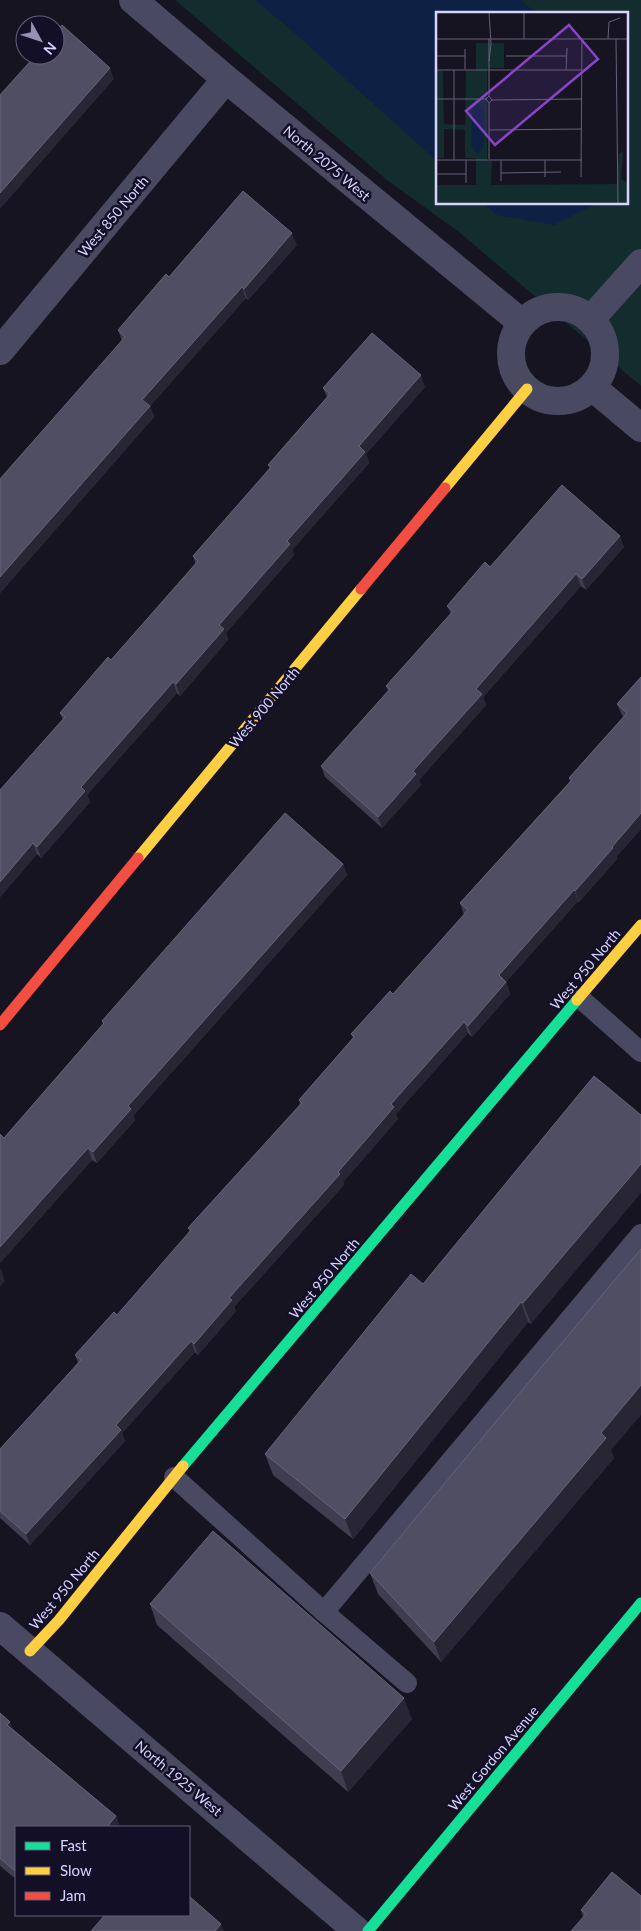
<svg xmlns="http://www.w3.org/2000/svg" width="641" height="1931" font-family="Lato,sans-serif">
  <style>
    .green { fill: #132c2d; fill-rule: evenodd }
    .water { fill: #0d2144 }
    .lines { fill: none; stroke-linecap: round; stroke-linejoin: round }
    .lane { stroke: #4a4962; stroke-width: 20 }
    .street { stroke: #4a4962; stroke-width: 28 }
    .fast { stroke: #16e098; stroke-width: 11 }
    .slow { stroke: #ffcf43; stroke-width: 11 }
    .jam { stroke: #f24e42; stroke-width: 11 }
    .wall { fill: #403d50 }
    .shaded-wall { fill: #282635 }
    .building { fill: #504e63; stroke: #66637b }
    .labels { text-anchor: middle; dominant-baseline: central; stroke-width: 5; stroke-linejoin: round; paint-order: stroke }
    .street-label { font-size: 14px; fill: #d9d4ff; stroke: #130f26 }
    .inset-road { fill: none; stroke: #64617a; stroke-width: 1 }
    .view { fill: #8945c9; fill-opacity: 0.15; stroke: #8945c9; stroke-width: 2.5 }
    .inset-edge { fill: none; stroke: #d9d4ff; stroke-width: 2.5 }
  </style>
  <rect width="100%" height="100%" fill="#161421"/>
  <path class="green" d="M175,0h466v386l-182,-154 -72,-52zM437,14h190v190h-190z"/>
  <g class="water">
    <polygon points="255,0 521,0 537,14 437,14 437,161 288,27"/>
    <polygon points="484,204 596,204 554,225 497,215"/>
  </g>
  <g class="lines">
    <g class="lane">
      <polyline points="581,999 641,1052"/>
      <polyline points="174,1477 324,1612 407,1683"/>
      <polyline points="324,1612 641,1234"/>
    </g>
    <g class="street">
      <polyline points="133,0 226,79 522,323"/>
      <circle cx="558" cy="354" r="47"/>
      <polyline points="591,319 641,263"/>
      <polyline points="0,351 226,79"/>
      <polyline points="592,387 641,428"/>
      <polyline points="0,1626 357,1931"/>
    </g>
    <g class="fast">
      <polyline points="183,1466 577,1000"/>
      <polyline points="368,1931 641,1603"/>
    </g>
    <g class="slow">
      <polyline points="445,488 527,389"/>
      <polyline points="138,858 361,589"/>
      <polyline points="577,1000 641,925"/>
      <polyline points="30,1651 59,1620 183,1466"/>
    </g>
    <g class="jam">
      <polyline points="361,589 445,488"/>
      <polyline points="0,1025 138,858"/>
    </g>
  </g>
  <g class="wall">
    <polygon points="297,245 248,300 246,298 150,406 154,417 0,593 0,479 122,341 118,330 169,277"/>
    <polygon points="425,387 366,454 369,463 292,550 294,555 226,633 228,640 180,696 177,693 87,795 90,802 41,858 37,854 0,897 0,790 63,720 60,713 111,660 196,565 193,556 270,469 268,465 327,397 323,388"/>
    <polygon points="624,547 586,590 581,586 483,697 486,705 419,780 421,785 382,828 325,777 321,766 388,691 386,686 451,614 447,606 490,567"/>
    <polygon points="641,677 641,829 616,857 617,859 579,902 578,901 506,982 510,994 472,1037 468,1033 396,1114 398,1119 343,1182 344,1185 234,1307 236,1311 198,1355 195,1352 122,1433 125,1441 30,1545 0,1518 0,1449 78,1363 75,1355 117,1315 190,1232 188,1228 300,1104 299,1100 353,1038 351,1034 393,994 464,915 460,903 570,781 569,778 624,717 622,715 617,704"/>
    <polygon points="343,864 347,875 133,1116 135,1120 97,1163 92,1160 0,1263 0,1134 4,1138 103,1024 102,1021"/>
    <polygon points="594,1076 531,1324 528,1322 353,1539 273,1475 265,1454 423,1284"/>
    <polygon points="611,1450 614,1458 441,1662 378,1594 370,1573"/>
    <polygon points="150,1604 412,1719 348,1792 157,1625"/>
    <polygon points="0,1713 13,1729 116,1816 120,1827 16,1827 16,1879 0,1866"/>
    <polygon points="641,1896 583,1917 581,1910"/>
  </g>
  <g class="shaded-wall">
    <polygon points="110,68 114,79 0,209 0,193"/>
    <polygon points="292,233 297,245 248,300 244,289"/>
    <polygon points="242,287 246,298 150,406 154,417 0,593 0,577 142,400"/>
    <polygon points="421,375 425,387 366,454 369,463 292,550 294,555 226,633 228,640 180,696 176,684 219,625 287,541 359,446"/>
    <polygon points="620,536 624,547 586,590 582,579"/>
    <polygon points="576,574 581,586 483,697 486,705 419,780 421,785 382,828 378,817 413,771 476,689"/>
    <polygon points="173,682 177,693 87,795 90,802 41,858 37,847 81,787"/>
    <polygon points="641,813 641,829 616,857 617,859 579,902 575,891 612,847"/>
    <polygon points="33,843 37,854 0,897 0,882"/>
    <polygon points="343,864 347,875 133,1116 135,1120 97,1163 93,1152 128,1106"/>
    <polygon points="574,890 578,901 506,982 510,994 472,1037 468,1026 499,975"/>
    <polygon points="464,1022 468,1033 396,1114 398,1119 343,1182 344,1185 234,1307 236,1311 198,1355 194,1344 229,1298 338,1172 391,1104"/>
    <polygon points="88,1148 92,1160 0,1263 0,1247"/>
    <polygon points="641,1164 641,1193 531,1324 523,1303"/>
    <polygon points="1,1269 5,1281 0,1286 0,1270"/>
    <polygon points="521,1302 528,1322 353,1539 345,1519"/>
    <polygon points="191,1341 195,1352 122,1433 125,1441 30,1545 26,1534 116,1425"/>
    <polygon points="641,1385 641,1415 611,1450 614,1458 441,1662 434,1642 601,1433"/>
    <polygon points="404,1698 412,1719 348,1792 341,1771"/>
    <polygon points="10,1722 14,1733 7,1725"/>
    <polygon points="116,1816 120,1827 107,1827"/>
    <polygon points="221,1924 224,1931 215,1931"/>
  </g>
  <g class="building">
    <polygon points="62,25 110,68 0,193 0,95 36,55 55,55 55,33"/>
    <polygon points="243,191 292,233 244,289 242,287 142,400 150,406 0,577 0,479 125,337 118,330 166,274 169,277"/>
    <polygon points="372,333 421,375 359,446 365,452 287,541 290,544 219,625 224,629 176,684 173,682 81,787 85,791 37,847 33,843 0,882 0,790 65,717 60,713 108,657 111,660 198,561 193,556 271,467 268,465 330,394 323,388"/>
    <polygon points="562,485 620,536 582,579 576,574 476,689 482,694 413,771 416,774 378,817 321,766 390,689 386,686 453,611 447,606 485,562 490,567"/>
    <polygon points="641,677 641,813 612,847 613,848 575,891 574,890 499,975 506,982 468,1026 464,1022 391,1104 394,1107 338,1172 340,1174 229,1298 232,1300 194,1344 191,1341 116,1425 121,1430 26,1534 0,1511 0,1449 81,1360 75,1355 114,1312 117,1315 191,1230 188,1228 302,1103 299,1100 354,1037 351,1034 390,991 393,994 468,910 460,903 572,780 569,778 627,713 617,704"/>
    <polygon points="285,813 343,864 128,1106 131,1109 93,1152 88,1148 0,1247 0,1134 4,1138 104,1023 102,1021"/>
    <polygon points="594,1076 641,1115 641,1164 523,1303 521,1302 345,1519 265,1454 411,1274 423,1284"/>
    <polygon points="641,1249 641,1385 601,1433 606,1438 434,1642 370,1573 534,1376"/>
    <polygon points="213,1531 404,1698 341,1771 150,1604"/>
    <polygon points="0,1713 10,1722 7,1725 116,1816 107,1827 16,1827 16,1872 0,1858"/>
    <polygon points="612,1872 641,1896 641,1931 571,1931 586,1914 581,1910"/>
    <polygon points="189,1896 221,1924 215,1931 91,1931 105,1915 189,1915"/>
  </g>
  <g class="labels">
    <g class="street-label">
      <text transform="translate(327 163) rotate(40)">North 2075 West</text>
      <text transform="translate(113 216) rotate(-50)">West 850 North</text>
      <text transform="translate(264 707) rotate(-50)">West 900 North</text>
      <text transform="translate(585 969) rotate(-50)">West 950 North</text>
      <text transform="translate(324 1278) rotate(-50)">West 950 North</text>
      <text transform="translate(64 1589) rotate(-50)">West 950 North</text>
      <text transform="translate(493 1758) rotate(-50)">West Gordon Avenue</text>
      <text transform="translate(179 1778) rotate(40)">North 1925 West</text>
    </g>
  </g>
  <g transform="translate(436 12)">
    <rect width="192" height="192" fill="#161421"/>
    <path d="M40,31h28v25h-17v93h5l-1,24 126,-1 2,-31 4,-1 -2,27 7,4v21h-192v-19h40v-27h-11v-28l-21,-1v29h-8v-87h7l1,53 21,1 1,-54h10z" fill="#132c2d"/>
    <path d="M42,92l6,5v37l-6,8 -7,-8 1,-37z" fill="#0d2144"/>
    <path class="inset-road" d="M53,0l2,32 -2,17v-22M0,27h193M88,27v-27M172,27l1,-17 11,-4M180,27l2,165M29,37v20M0,44h29M70,44h61M53,49v35M0,58h146M18,58v90M130,58l1,-22M0,87h50M56,88l90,-1M53,118l93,-1M53,147v-56l-3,-4 3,-3 3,4 -3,3M0,148h146M65,148v21M109,148v17M65,161l60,-1M0,162h30M145,165l1,-138M30,171v-23"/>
    <path class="view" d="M133,13l29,34 -103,86 -29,-34z"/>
    <rect width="192" height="192" class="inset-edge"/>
  </g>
  <rect x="15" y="1826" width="175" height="90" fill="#130f26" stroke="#625e7d"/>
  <rect x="25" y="1842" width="25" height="8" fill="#16e098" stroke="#625e7d"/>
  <text x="60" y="1851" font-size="15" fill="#d9d4ff">Fast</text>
  <rect x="25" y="1867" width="25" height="8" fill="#ffcf43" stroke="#625e7d"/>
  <text x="60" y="1876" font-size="15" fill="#d9d4ff">Slow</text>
  <rect x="25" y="1892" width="25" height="8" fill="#f24e42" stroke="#625e7d"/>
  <text x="60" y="1901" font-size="15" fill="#d9d4ff">Jam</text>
  <g transform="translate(40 40) rotate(130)"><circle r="24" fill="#130f26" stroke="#625e7d"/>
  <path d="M0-4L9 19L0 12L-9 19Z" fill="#9591b1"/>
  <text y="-8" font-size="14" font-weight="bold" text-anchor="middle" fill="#d9d4ff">N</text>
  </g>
</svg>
